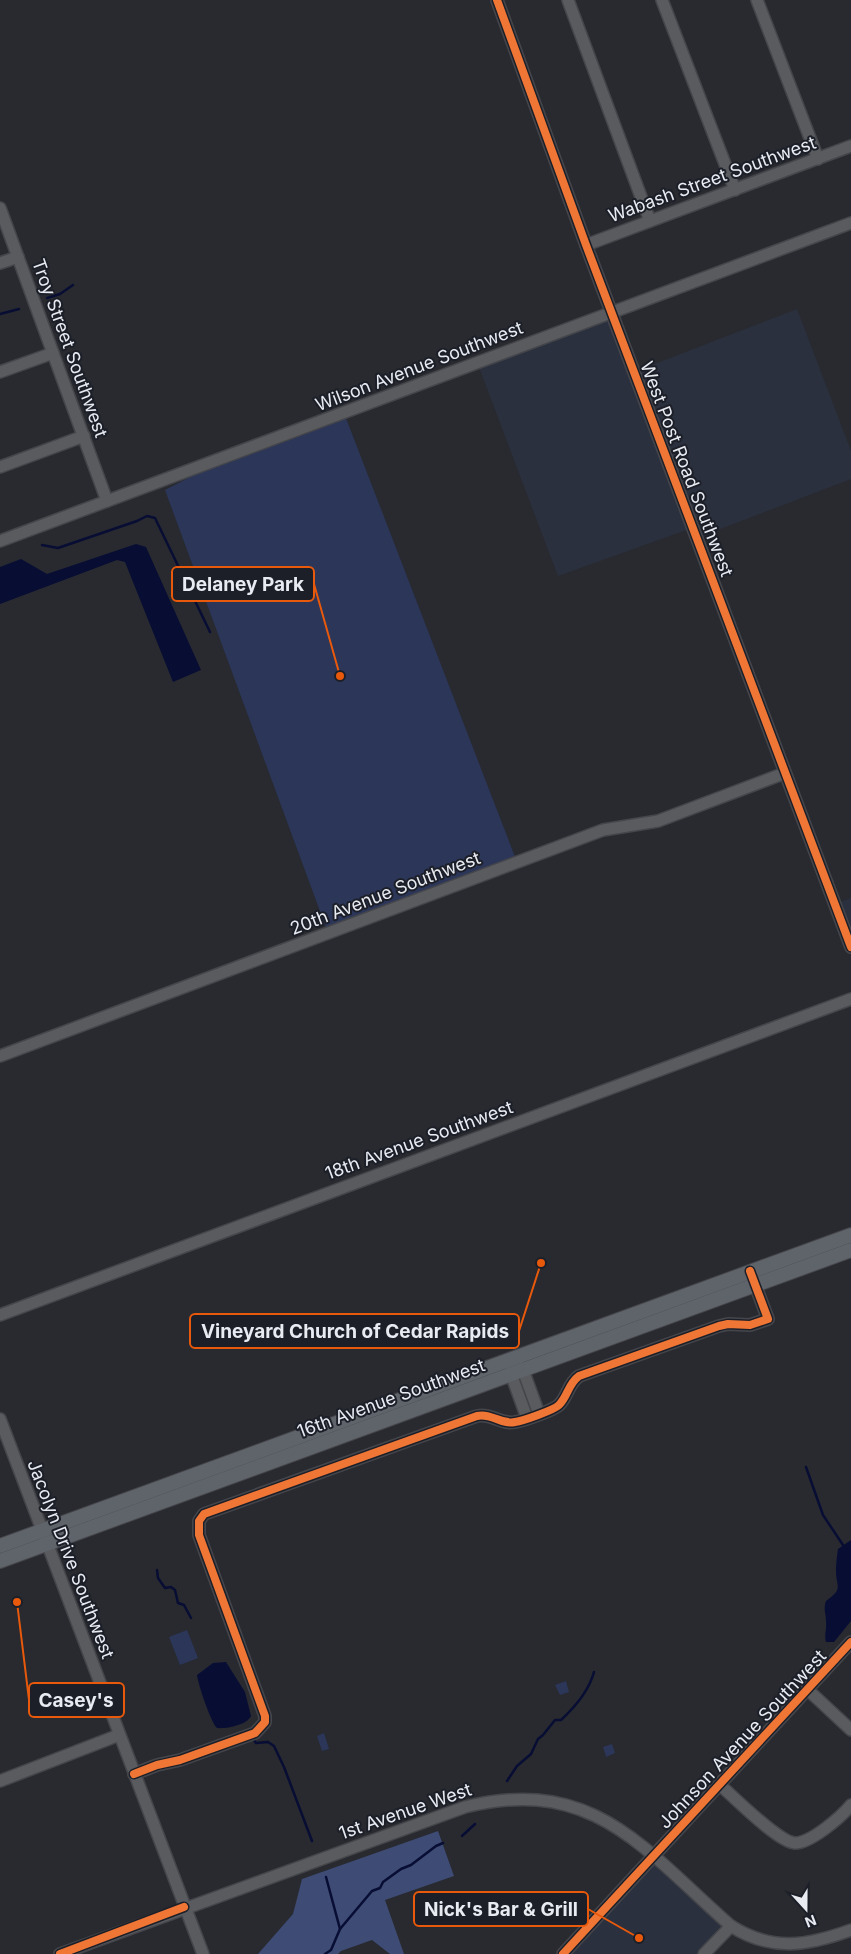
<svg xmlns="http://www.w3.org/2000/svg" width="851" height="1954" font-family="Inter,sans-serif">
  <style>
    .built { fill: #2b303e }
    .green { fill: #2b3659 }
    .forest { fill: #3d4b75 }
    .water { fill: #080d34 }
    .lines { fill: none; stroke-linecap: round; stroke-linejoin: round }
    .stream { stroke: #080d34; stroke-width: 2.5 }
    .minor-casing { stroke: #45464b; stroke-width: 14 }
    .major-casing { stroke: #45464b; stroke-width: 16 }
    .minor { stroke: #595b5f; stroke-width: 11 }
    .major { stroke: #5f636a; stroke-width: 14 }
    .cycleway-casing { stroke: #1c1f28; stroke-width: 11 }
    .cycleway { stroke: #f07635; stroke-width: 8 }
    .labels { text-anchor: middle; dominant-baseline: central; stroke-width: 4; stroke-linejoin: round; paint-order: stroke }
    .street-label { font-size: 18px; fill: #e8ebf1; stroke: #1c1f28 }
    .leader { fill: none; stroke: #e8590c; stroke-width: 2 }
    .callout-dot { fill: #e8590c; stroke: #1c1f28; stroke-width: 2 }
    .callout { fill: #1c1f28; stroke: #e8590c; stroke-width: 2 }
    .callout-label { font-size: 19px; text-anchor: middle; font-weight: bold; fill: #e8ebf1 }
  </style>
  <rect width="100%" height="100%" fill="#282a2f"/>
  <g class="built">
    <polygon points="797,309 851,451 851,479 697,538 692,528 558,576 477,362 612,313 634,372"/>
    <polygon points="851,898 851,947 835,904"/>
    <polygon points="654,1856 731,1926 704,1954 563,1954"/>
  </g>
  <g class="green">
    <polygon points="344,413 517,862 328,933 165,490 236,453"/>
    <polygon points="187,1630 198,1658 180,1665 169,1637"/>
    <polygon points="566,1681 569,1692 560,1695 555,1685"/>
    <polygon points="324,1733 329,1749 322,1751 317,1736"/>
    <polygon points="612,1744 615,1753 606,1757 603,1747"/>
  </g>
  <polygon class="forest" points="438,1831 454,1876 385,1900 404,1954 390,1954 372,1940 341,1951 338,1954 258,1954 293,1914 302,1879"/>
  <g class="water">
    <polygon points="136,544 146,547 201,670 173,682 125,562 117,560 0,604 0,567 21,559 47,574"/>
    <path d="M851,1540v81l-17,21h-8c-2,-9 1,-12 0,-21 0,-8 -3,-12 0,-20 18,-13 10,-13 10,-31 0,-7 1,-14 2,-21z"/>
    <path d="M226,1662l19,30 6,24c-4,9 -25,13 -34,12 -6,-5 -19,-44 -20,-53l16,-12z"/>
  </g>
  <g class="lines">
    <g class="stream">
      <polyline points="47,298 60,294 73,285"/>
      <polyline points="0,314 19,309"/>
      <polyline points="42,545 58,548 137,521 147,516 155,518 210,632"/>
      <polyline points="806,1467 823,1515 843,1545"/>
      <polyline points="157,1570 158,1578 165,1588 171,1587 175,1590 178,1603 184,1605 191,1618"/>
      <polyline points="254,1740 256,1743 268,1742 274,1746 284,1767 312,1841"/>
      <path d="M507,1781l10,-15 14,-12 7,-15 5,-4 12,-15h6c14,-13 28,-29 33,-48"/>
      <polyline points="462,1836 475,1824"/>
      <polyline points="326,1877 340,1929"/>
      <polyline points="325,1954 331,1950 340,1929 372,1891 380,1888 383,1882 401,1869 411,1865 436,1846 443,1843"/>
    </g>
    <defs>
      <g id="minor">
        <polyline points="497,0 586,245 851,947"/>
        <polyline points="568,0 650,221"/>
        <polyline points="662,0 735,190"/>
        <polyline points="757,0 818,159"/>
        <polyline points="0,208 107,501"/>
        <polyline points="586,245 851,146"/>
        <polyline points="0,263 18,257"/>
        <polyline points="0,372 53,353"/>
        <polyline points="0,467 84,436"/>
        <polyline points="0,541 851,223"/>
        <polyline points="0,1056 603,830 658,821 785,773"/>
        <polyline points="0,1315 851,999"/>
        <polyline points="518,1365 523,1370 539,1414"/>
        <polyline points="511,1368 511,1374 527,1418"/>
        <polyline points="0,1419 203,1954"/>
        <polyline points="807,1689 851,1730"/>
        <path d="M134,1774l23,-9 23,-5 75,-27 10,-11v-6l-66,-181v-14l5,-7 273,-98c15,-3 24,9 38,6 8,-1 39,-12 44,-17 9,-9 9,-21 20,-29l140,-50 9,-2 22,1 18,-6 -18,-48"/>
        <polyline points="0,1781 119,1735"/>
        <path d="M720,1785c14,12 58,57 75,58 16,0 46,-26 56,-38"/>
        <path d="M60,1954l405,-147c129,-32 179,43 266,119 41,26 76,20 120,4"/>
        <polyline points="563,1954 851,1642"/>
        <polyline points="704,1954 731,1926"/>
      </g>
      <g id="major">
        <polyline points="0,1546 851,1235"/>
        <polyline points="0,1561 851,1250"/>
      </g>
    </defs>
    <use href="#minor" class="minor-casing"/>
    <use href="#major" class="major-casing"/>
    <use href="#minor" class="minor"/>
    <use href="#major" class="major"/>
    <defs>
      <g id="cycleway">
        <polyline points="497,0 586,245 851,947"/>
        <path d="M134,1774l23,-9 23,-5 75,-27 10,-11v-6l-66,-181v-14l5,-7 273,-98c15,-3 24,9 38,6 8,-1 39,-12 44,-17 9,-9 9,-21 20,-29l140,-50 9,-2 22,1 18,-6 -18,-48"/>
        <polyline points="60,1954 184,1907"/>
        <polyline points="563,1954 851,1642"/>
      </g>
    </defs>
    <use href="#cycleway" class="cycleway-casing"/>
    <use href="#cycleway" class="cycleway"/>
  </g>
  <g class="labels">
    <g class="street-label">
      <text transform="translate(712 179) rotate(-20)">Wabash Street Southwest</text>
      <text transform="translate(70 348) rotate(70)">Troy Street Southwest</text>
      <text transform="translate(419 366) rotate(-21)">Wilson Avenue Southwest</text>
      <text transform="translate(687 469) rotate(69)">West Post Road Southwest</text>
      <text transform="translate(385 893) rotate(-21)">20th Avenue Southwest</text>
      <text transform="translate(419 1140) rotate(-20)">18th Avenue Southwest</text>
      <text transform="translate(391 1398) rotate(-20)">16th Avenue Southwest</text>
      <text transform="translate(71 1559) rotate(69)">Jacolyn Drive Southwest</text>
      <text transform="translate(742 1739) rotate(-47)">Johnson Avenue Southwest</text>
      <text transform="translate(405 1811) rotate(-19)">1st Avenue West</text>
    </g>
  </g>
  <path class="leader" d="M340 676L314 584M541 1263L519 1331M17 1602L29 1700M639 1938L588 1909"/>
  <g class="callout-dot">
    <circle cx="340" cy="676" r="5"/>
    <circle cx="541" cy="1263" r="5"/>
    <circle cx="17" cy="1602" r="5"/>
    <circle cx="639" cy="1938" r="5"/>
  </g>
  <g class="callout">
    <rect x="172" y="567" width="142" height="34" rx="5"/>
    <rect x="190" y="1314" width="329" height="34" rx="5"/>
    <rect x="29" y="1683" width="95" height="34" rx="5"/>
    <rect x="414" y="1892" width="174" height="34" rx="5"/>
  </g>
  <g class="callout-label">
    <text x="243" y="591">Delaney Park</text>
    <text x="355" y="1338">Vineyard Church of Cedar Rapids</text>
    <text x="76" y="1707">Casey's</text>
    <text x="501" y="1916">Nick's Bar &amp; Grill</text>
  </g>
  <g transform="translate(806 1909) rotate(159)" stroke="#1c1f28" stroke-width="4" paint-order="stroke">
  <path d="M0-4L9 19L0 12L-9 19Z" fill="#e8ebf1"/>
  <text y="-8" font-size="14" font-weight="bold" text-anchor="middle" fill="#e8ebf1">N</text>
  </g>
</svg>
